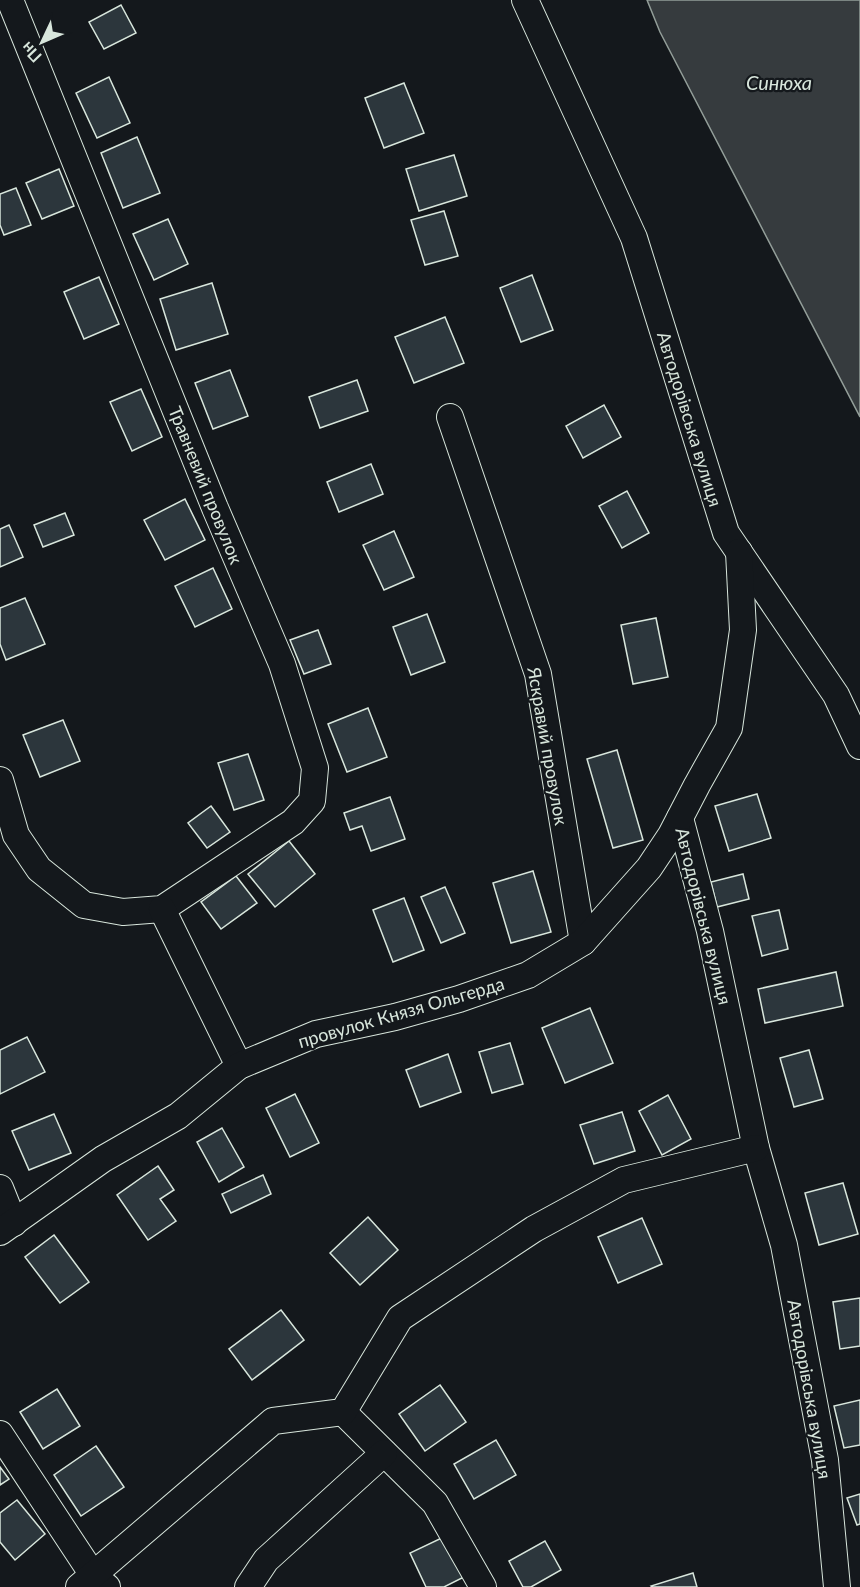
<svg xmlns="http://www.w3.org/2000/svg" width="860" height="1587" font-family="Lato,sans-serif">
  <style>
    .water { fill: #363b3e; stroke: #939e99; stroke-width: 1.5 }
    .building { fill: #2c363c; stroke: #d8e6dc; stroke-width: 1.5 }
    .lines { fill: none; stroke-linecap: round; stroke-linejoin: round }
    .street-casing { stroke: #d8e6dc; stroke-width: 28 }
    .street { stroke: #14181c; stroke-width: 26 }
    .labels { text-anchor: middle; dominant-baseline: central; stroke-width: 4.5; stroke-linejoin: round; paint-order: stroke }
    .street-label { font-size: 18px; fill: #d8e6dc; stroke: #14181c }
    .water-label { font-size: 20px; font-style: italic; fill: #d8e6dc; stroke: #14181c }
  </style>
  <rect width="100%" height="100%" fill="#14181c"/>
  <polygon class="water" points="647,0 860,0 860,417 660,32"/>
  <g class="building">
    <polygon points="121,5 136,33 104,49 89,22"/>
    <polygon points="109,77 130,123 97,138 76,93"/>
    <polygon points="404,83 424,133 384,148 365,98"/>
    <polygon points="137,137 160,193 123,208 101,153"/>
    <polygon points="454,155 467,196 419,211 406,169"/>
    <polygon points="59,169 74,206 42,219 26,183"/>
    <polygon points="16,188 31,225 4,235 0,225 0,194"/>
    <polygon points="444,211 458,256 425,265 411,220"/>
    <polygon points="168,219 188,264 154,280 133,234"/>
    <polygon points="532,275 553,330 521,342 500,288"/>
    <polygon points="99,277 119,324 84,339 64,292"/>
    <polygon points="212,283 228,334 176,350 160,299"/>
    <polygon points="445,317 464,363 414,383 395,337"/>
    <polygon points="230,370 248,416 213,429 195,383"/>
    <polygon points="357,380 368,411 320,428 309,397"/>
    <polygon points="141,389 162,437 132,451 110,402"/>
    <polygon points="604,405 621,437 583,458 566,426"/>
    <polygon points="371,464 383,494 339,512 327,482"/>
    <polygon points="627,491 649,533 622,548 599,506"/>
    <polygon points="185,499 205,540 165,560 144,520"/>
    <polygon points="65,513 74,535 43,547 34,525"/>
    <polygon points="9,525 23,557 0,567 0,529"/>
    <polygon points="394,531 414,577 384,590 363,545"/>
    <polygon points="213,568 232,609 195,627 175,586"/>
    <polygon points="25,598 45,644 6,660 0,644 0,608"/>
    <polygon points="427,614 445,662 411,675 393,627"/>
    <polygon points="656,618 668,677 633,684 621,625"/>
    <polygon points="318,630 331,664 304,674 290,640"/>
    <polygon points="368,708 387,757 347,772 328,724"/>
    <polygon points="63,720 80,761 40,777 23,735"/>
    <polygon points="617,750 643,840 613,848 587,759"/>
    <polygon points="248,754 264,800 234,810 218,763"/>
    <polygon points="757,794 771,838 729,851 715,806"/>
    <polygon points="390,797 405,839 371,851 362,826 350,830 344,813"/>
    <polygon points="211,806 230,832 207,848 188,823"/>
    <polygon points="289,841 315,874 275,907 248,874"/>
    <polygon points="533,871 551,932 511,943 493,883"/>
    <polygon points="743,874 749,899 717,907 711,882"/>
    <polygon points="236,876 257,903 221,929 201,902"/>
    <polygon points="445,887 465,933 441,943 421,897"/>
    <polygon points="404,898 424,950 393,962 373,910"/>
    <polygon points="779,910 788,949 762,956 752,916"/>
    <polygon points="836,972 843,1006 765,1023 758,989"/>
    <polygon points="590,1008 613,1063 565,1083 542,1028"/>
    <polygon points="27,1037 45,1072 0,1094 0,1050"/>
    <polygon points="510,1043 523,1084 492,1093 479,1052"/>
    <polygon points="809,1050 823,1099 794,1107 780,1058"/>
    <polygon points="448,1054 461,1092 420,1107 406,1070"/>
    <polygon points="295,1094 319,1143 290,1157 266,1108"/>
    <polygon points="668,1095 691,1139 662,1155 639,1111"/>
    <polygon points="622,1112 635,1151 594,1164 580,1125"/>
    <polygon points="54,1114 71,1153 29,1170 12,1131"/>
    <polygon points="222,1128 244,1167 219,1182 197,1142"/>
    <polygon points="158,1166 174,1190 160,1199 176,1221 148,1240 117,1195"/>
    <polygon points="263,1175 271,1194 231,1213 222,1194"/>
    <polygon points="843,1183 858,1234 819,1245 805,1193"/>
    <polygon points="368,1217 398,1250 360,1285 330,1253"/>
    <polygon points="642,1218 662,1264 618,1283 598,1237"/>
    <polygon points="54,1235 89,1282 60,1303 25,1257"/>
    <polygon points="860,1298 860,1346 840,1349 833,1302"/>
    <polygon points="281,1310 304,1340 252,1380 229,1349"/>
    <polygon points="440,1385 466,1422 425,1451 399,1414"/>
    <polygon points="57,1389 80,1426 43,1449 20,1412"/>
    <polygon points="860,1400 860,1445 844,1448 834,1406"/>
    <polygon points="496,1440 516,1475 474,1499 454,1464"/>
    <polygon points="96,1446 124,1487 81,1516 54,1475"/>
    <polygon points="0,1467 9,1479 0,1485"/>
    <polygon points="860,1494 860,1524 857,1525 847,1498"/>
    <polygon points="17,1500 45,1534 15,1560 0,1542 0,1513"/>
    <polygon points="450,1534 470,1574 444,1587 426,1587 410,1553"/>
    <polygon points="545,1541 561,1570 531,1587 523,1587 509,1561"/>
    <polygon points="693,1573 697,1587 652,1587 651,1586"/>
  </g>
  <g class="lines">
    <defs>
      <g id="street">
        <polyline points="525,0 634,238 726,533 836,695 860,746"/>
        <polyline points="450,417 538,674 583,942"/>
        <polyline points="0,780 16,835 39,869 84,905 123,912 162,909 293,822 312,801 315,768 282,664 215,508 10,0"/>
        <polyline points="680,818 710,931 756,1148 784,1245 825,1460 837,1587"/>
        <polyline points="162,909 239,1066"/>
        <polyline points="0,1188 14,1223"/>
        <polyline points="0,1232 103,1159 178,1116 239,1066 316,1034 395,1017 459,999 528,975 583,942 649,868 671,835 697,785 729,728 743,630 739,552"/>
        <polyline points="343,1412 435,1503 483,1587"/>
        <polyline points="0,1434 93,1575 107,1587"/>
        <polyline points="79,1587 273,1421 343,1412 400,1318 534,1229 624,1180 756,1148"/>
        <polyline points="248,1587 266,1560 384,1453"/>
      </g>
    </defs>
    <use href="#street" class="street-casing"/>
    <use href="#street" class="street"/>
  </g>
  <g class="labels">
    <g class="street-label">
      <text transform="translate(690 419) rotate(73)">Автодорівська вулиця</text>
      <text transform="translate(206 485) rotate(68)">Травневий провулок</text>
      <text transform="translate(548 746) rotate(80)">Яскравий провулок</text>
      <text transform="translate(704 916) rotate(76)">Автодорівська вулиця</text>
      <text transform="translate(401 1012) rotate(-16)">провулок Князя Ольгерда</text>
      <text transform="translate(810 1389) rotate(80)">Автодорівська вулиця</text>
    </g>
    <g class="water-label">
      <text x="779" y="82">Синюха</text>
    </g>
  </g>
  <g transform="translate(42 42) rotate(226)" stroke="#14181c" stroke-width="4.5" paint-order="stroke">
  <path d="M0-4.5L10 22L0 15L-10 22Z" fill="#d8e6dc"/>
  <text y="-9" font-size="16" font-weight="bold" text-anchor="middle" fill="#d8e6dc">Пн</text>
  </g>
</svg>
